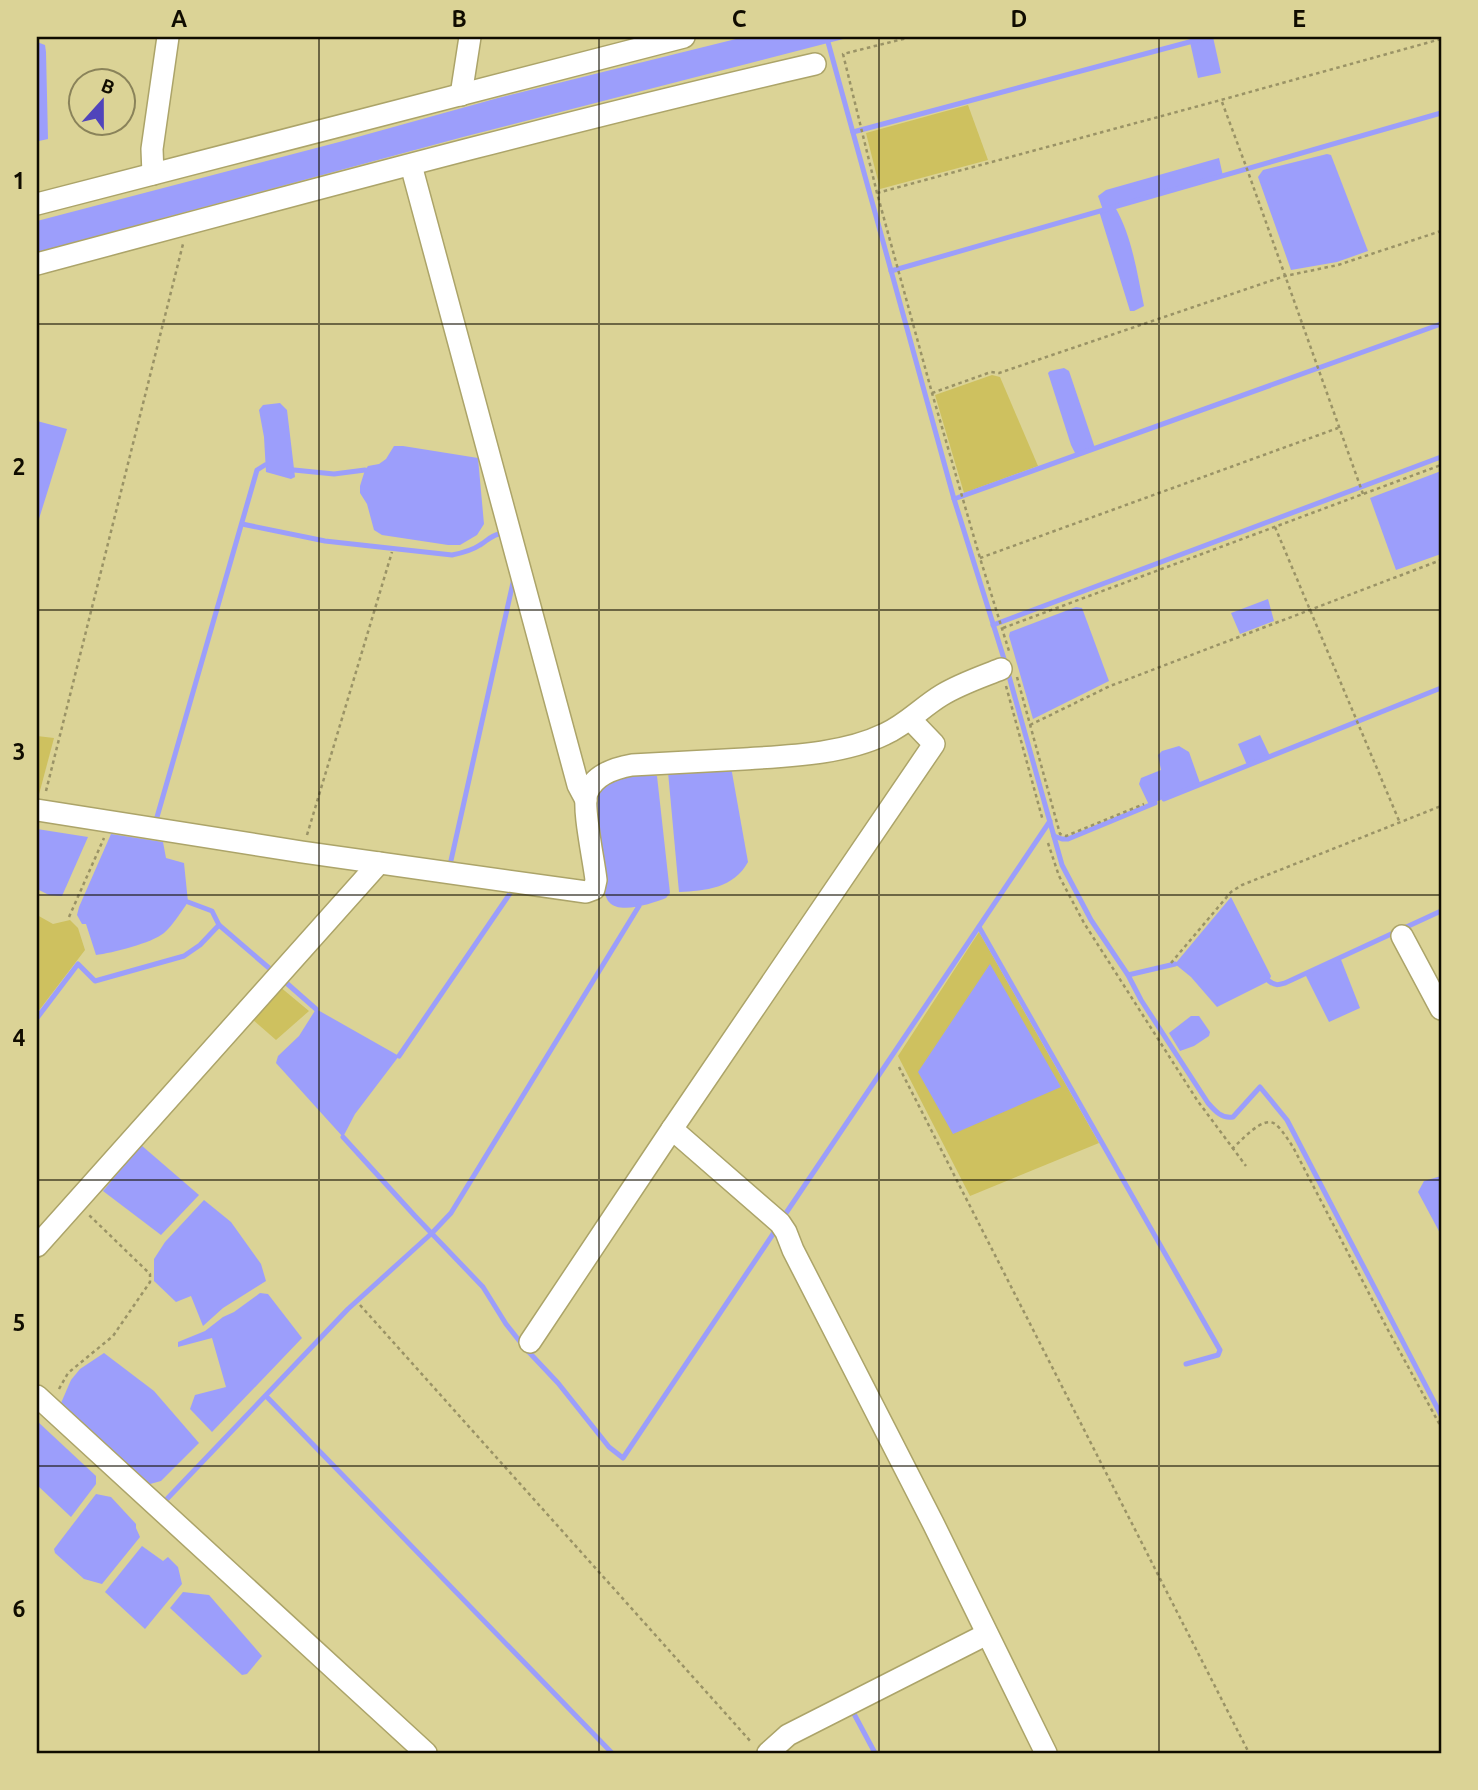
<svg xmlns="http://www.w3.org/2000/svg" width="1478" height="1790" font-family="Ubuntu,sans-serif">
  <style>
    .green { fill: #cec15f }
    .water { fill: #9c9efb }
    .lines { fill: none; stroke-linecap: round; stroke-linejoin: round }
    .stream { stroke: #9c9efb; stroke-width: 5 }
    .minor-casing { stroke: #aca469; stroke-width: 24 }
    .path { stroke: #9a9366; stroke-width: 2.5; stroke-dasharray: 3.5 3.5; stroke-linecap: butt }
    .minor { stroke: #fff; stroke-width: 21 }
    .grid { fill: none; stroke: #100c00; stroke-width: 2; stroke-opacity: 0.55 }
    .neatline { fill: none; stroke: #100c00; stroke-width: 2.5 }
    .grid-label { font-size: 23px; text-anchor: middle; font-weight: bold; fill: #100c00 }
  </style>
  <rect width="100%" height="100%" fill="#dbd396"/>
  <g class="green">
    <polygon points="968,105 988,160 880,189 866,133"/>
    <polygon points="992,375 1000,377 1038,466 964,493 935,395"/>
    <polygon points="37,736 54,738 37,802"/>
    <polygon points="37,915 53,924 70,920 78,928 85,950 37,1013"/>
    <polygon points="979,932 1099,1143 970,1196 898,1056"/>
    <polygon points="279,986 309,1011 276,1040 252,1019"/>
  </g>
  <g class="water">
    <polygon points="744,37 851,37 463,137 37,252 37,221 343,141 498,98"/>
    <polygon points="1208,37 1213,37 1221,73 1198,78 1190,42"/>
    <polygon points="37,42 45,45 46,52 48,139 39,141 39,193 37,193"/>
    <polygon points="1327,154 1331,155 1368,251 1337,262 1291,270 1258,177 1263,170"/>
    <path d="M1219,158l4,18 -108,31c17,29 22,66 29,99l-10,5h-4l-31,-100 4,-1 -5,-14 8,-6z"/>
    <polygon points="1064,368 1069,371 1095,448 1076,455 1071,445 1048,373 1050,371"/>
    <polygon points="280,403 287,410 295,477 291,479 266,472 264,437 259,410 263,405"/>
    <polygon points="37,421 67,429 38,522 37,522"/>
    <polygon points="394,446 403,446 478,458 484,524 477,535 460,545 448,545 382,535 374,530 367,504 360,493 360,486 365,470 368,466 379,464 386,459"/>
    <polygon points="1441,471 1441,554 1396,570 1370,498"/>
    <polygon points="1268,599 1274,621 1240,634 1231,613"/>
    <polygon points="1076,607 1082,608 1109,681 1033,719 1009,636 1010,632"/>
    <polygon points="1260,735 1270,756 1247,765 1238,744"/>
    <polygon points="1179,746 1189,752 1200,783 1149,805 1139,784 1141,778 1161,770 1158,755 1162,751"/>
    <path d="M731,767l17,95c-14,26 -43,29 -69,30l-11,-120z"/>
    <path d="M631,774l26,2 13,117 -4,5c-13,5 -46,17 -57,4 -10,-12 -12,-83 -13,-102 5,-15 21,-20 35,-26z"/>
    <polygon points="37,829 88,837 62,896 49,895 37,889"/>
    <path d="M111,834l52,8 3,16 18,5 4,39c-7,10 -15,23 -24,31 -12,10 -52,20 -68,22l-10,-31h-4l-5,-9 2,-8z"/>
    <polygon points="1231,897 1271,976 1269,981 1217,1007 1191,977 1175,964"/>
    <polygon points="1340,957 1360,1008 1329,1022 1305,974"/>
    <polygon points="990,964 1061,1087 953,1134 918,1072"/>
    <polygon points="316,1009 399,1056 355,1114 343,1137 276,1063 278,1056 299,1036"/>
    <polygon points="1191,1016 1199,1016 1210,1032 1209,1036 1194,1046 1180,1051 1169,1033"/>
    <polygon points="141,1145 199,1195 161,1235 103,1191"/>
    <polygon points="1441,1176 1441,1235 1418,1192 1424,1181"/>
    <polygon points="204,1200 231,1222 261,1264 266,1281 223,1308 203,1326 191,1296 176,1302 154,1281 154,1259 165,1242"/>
    <polygon points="260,1293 268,1294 302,1338 212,1432 190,1409 195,1395 226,1387 212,1338 178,1347 178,1342 205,1331 223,1317 234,1312"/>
    <polygon points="104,1353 154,1391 199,1443 161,1481 150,1484 61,1403 71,1380 80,1369"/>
    <polygon points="37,1421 96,1476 96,1484 71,1517 37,1485"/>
    <polygon points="96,1494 111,1497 136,1524 136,1528 140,1537 102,1584 84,1579 55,1553 54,1549"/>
    <polygon points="142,1546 163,1561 168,1557 178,1567 182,1584 145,1629 105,1592"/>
    <polygon points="183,1592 209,1595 262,1656 247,1674 242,1675 170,1608"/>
  </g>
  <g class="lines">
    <g class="stream">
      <path d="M828,42l126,457 51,163 57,203 29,55 37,55 13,25 67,103c7,8 14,16 25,14l27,-30 27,33 154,295"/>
      <polyline points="853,132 1208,37"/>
      <polyline points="891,271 1441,113"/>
      <polyline points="294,470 334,474 365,470"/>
      <polyline points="954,499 1441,324"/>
      <path d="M242,524l83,17 127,14c10,-2 19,-4 28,-10 7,-4 10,-9 19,-11l6,3"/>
      <polyline points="993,625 1441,457"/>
      <polyline points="1164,799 1441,688"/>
      <polyline points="155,824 257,470 265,465"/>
      <polyline points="1054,836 1062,839 1068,839 1155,803"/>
      <polyline points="450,865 514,578"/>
      <polyline points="188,902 212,911 219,925 276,974"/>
      <polyline points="979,927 1220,1350 1218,1355 1186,1364"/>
      <polyline points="1128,975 1175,964"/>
      <polyline points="283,980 316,1009"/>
      <path d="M1269,981c6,5 9,4 16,2l156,-72"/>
      <polyline points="37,1018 78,964 95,981 184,956 200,945 219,925"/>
      <polyline points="399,1056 511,892"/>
      <polyline points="343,1137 415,1216 483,1287 506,1324 525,1348 558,1383 609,1447 623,1458 777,1228"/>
      <polyline points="782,1219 1050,821"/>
      <polyline points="266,1396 612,1753"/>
      <polyline points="168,1504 165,1501 348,1309 432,1233 451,1213 639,906"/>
      <polyline points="853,1712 875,1753"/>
    </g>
    <defs>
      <g id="minor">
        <polyline points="461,95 470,37"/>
        <polyline points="411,165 578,785 586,800"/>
        <polyline points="153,174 152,149 168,37"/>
        <polyline points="37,204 684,37"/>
        <path d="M37,264c258,-69 517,-140 778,-200"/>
        <path d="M37,810l265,42 284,40 8,-3 2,-9c-2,-19 -14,-73 -9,-87 7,-18 28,-25 45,-28 37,-2 75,-4 112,-6 46,-3 100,-5 141,-25 22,-10 37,-27 57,-39 18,-11 39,-18 59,-26"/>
        <polyline points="1402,936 1441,1009"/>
        <polyline points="672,1129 780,1223 786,1232 793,1250 933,1523 1046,1753"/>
        <polyline points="37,1246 379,863"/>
        <polyline points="530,1342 672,1129 934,744 910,719"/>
        <polyline points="37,1396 426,1753"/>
        <polyline points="768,1753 788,1735 987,1634"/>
      </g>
    </defs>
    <use href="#minor" class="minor-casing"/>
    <g class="path">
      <polyline points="911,37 843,54 877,193 932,393 980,558 1009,651"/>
      <polyline points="1222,102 1247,169 1363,494"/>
      <polyline points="877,193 1221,100 1441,39"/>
      <polyline points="932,393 991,372 999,373 1285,276 1338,265 1441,231"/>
      <polyline points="1275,527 1400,823"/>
      <polyline points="980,558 1338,428"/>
      <polyline points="1003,628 1441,465"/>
      <polyline points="1017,677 1060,834 1066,836 1144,804"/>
      <polyline points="1006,686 1043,821"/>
      <polyline points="1030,725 1110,686 1441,560"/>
      <polyline points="46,791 183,244"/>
      <polyline points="307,835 392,552"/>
      <polyline points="1048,843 1059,876 1084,923 1197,1100 1246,1166"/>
      <polyline points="69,917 104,838"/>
      <polyline points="1171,963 1231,892 1242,885 1441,806"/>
      <polyline points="899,1067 1249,1753"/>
      <path d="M1232,1149c9,-8 31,-34 43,-25 7,5 13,16 18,23l95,183 53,97"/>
      <polyline points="360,1305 752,1743"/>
      <polyline points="59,1389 68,1373 113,1336 150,1282 150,1274 89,1215"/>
    </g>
    <use href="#minor" class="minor"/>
  </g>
  <path class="grid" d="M319,37v1716M599,37v1716M879,37v1716M1159,37v1716M37,324h1404M37,610h1404M37,895h1404M37,1180h1404M37,1466h1404"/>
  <rect width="1478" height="1790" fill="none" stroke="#dbd396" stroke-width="77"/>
  <g transform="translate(102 102) rotate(21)"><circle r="33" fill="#dbd396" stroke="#8a835a" stroke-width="2"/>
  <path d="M0-5L12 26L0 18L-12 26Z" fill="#5044bb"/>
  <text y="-10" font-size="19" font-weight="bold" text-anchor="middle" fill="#100c00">B</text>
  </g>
  <rect x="38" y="38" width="1402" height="1714" class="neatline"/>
  <g class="grid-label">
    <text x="179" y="27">A</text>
    <text x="459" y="27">B</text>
    <text x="739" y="27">C</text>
    <text x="1019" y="27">D</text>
    <text x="1299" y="27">E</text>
    <text x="19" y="189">1</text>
    <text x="19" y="475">2</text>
    <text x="19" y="760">3</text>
    <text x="19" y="1046">4</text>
    <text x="19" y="1331">5</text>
    <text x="19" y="1617">6</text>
  </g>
</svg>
